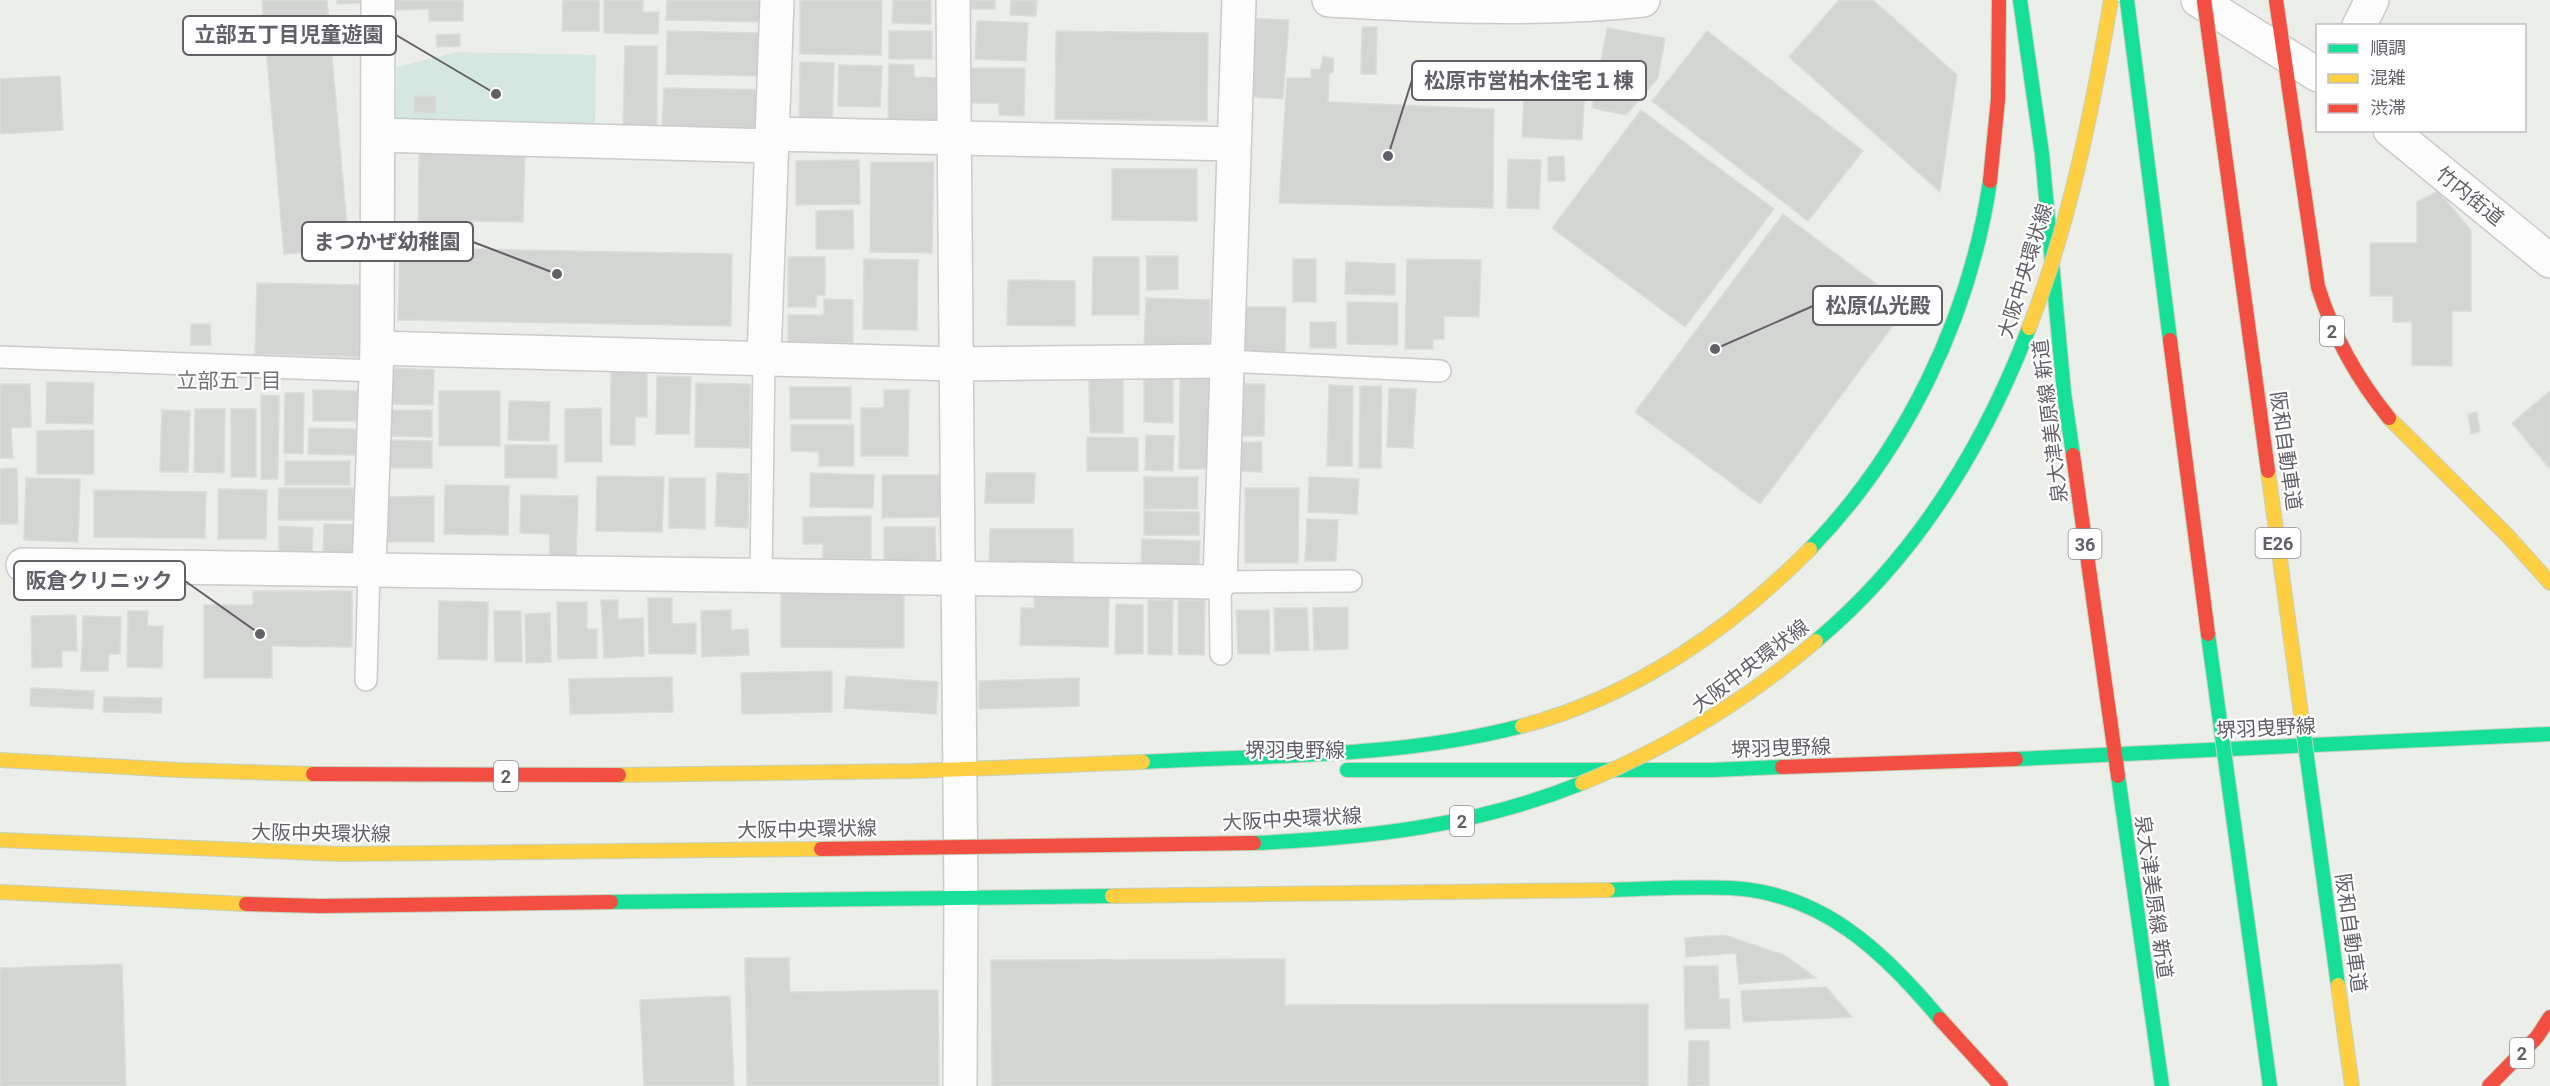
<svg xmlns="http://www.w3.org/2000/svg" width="2550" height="1086" font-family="Roboto,'Noto Sans JP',sans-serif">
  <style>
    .green { fill: #d6e7e2 }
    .building { fill: #d2d5d2; stroke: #daddd8; stroke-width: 1.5 }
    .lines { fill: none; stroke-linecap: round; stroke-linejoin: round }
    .lane-casing { stroke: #cacbca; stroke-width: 24 }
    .street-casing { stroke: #cacbca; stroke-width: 36 }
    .fast-casing { stroke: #c4d2ba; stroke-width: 16 }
    .slow-casing { stroke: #c4d2ba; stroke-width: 16 }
    .jam-casing { stroke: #c4d2ba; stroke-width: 16 }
    .lane { stroke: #fcfcfc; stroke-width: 21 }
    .street { stroke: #fcfcfc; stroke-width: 33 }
    .fast { stroke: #16e098; stroke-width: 14 }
    .slow { stroke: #ffcf43; stroke-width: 14 }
    .jam { stroke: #f24e42; stroke-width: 14 }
    .fast-bridge-casing { stroke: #c4d2ba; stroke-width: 16; stroke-linecap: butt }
    .slow-bridge-casing { stroke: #c4d2ba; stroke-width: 16; stroke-linecap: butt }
    .jam-bridge-casing { stroke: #c4d2ba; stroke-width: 16; stroke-linecap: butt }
    .fast-bridge { stroke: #16e098; stroke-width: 14 }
    .slow-bridge { stroke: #ffcf43; stroke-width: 14 }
    .jam-bridge { stroke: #f24e42; stroke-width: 14 }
    .labels { text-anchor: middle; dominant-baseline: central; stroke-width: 4.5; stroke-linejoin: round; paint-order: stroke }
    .shield { fill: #fff; stroke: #918f94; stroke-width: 1.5 }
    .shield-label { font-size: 18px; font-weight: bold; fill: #625f66 }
    .street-label { font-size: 20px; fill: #625f66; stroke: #fff }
    .neighbourhood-label { font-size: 21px; fill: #737078; stroke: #fff }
    .leader { fill: none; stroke: #625f66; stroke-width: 2 }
    .callout-dot { fill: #625f66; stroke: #fff; stroke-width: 2 }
    .callout { fill: #fff; stroke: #625f66; stroke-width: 2 }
    .callout-label { font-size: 21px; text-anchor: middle; font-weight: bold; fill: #625f66 }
  </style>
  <rect width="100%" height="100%" fill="#ebeee9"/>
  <polygon class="green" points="457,52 596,55 595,124 396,121 397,67"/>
  <g class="building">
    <polygon points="262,0 327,0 349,249 284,254"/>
    <polygon points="337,0 362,0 362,3 337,4"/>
    <polygon points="394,0 463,0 463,21 429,21 429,9 395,10"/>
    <polygon points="563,0 599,0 599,31 562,31"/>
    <polygon points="604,0 643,0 643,12 659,12 658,34 604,33"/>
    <polygon points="667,0 762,0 762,22 666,20"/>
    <polygon points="800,0 882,0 881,55 800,54"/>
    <polygon points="893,0 931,0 931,24 892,23"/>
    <rect x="968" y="0" width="27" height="9"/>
    <polygon points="1011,0 1037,0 1036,16 1010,15"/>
    <polygon points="1839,0 1873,0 1957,75 1940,192 1789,57"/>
    <polygon points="1248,18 1289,20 1283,99 1244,96"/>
    <polygon points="977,21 1028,23 1026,61 975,59"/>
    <polygon points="1362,27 1377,27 1376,74 1361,74"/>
    <polygon points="1607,28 1665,38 1658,78 1626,115 1592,108"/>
    <polygon points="667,31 765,33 764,76 666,74"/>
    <rect x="889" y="31" width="43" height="28"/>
    <polygon points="1056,31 1208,33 1207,121 1055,119"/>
    <polygon points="1707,31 1863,151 1808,221 1652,101"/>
    <polygon points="460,34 460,46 437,47 436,35"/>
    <polygon points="625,46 657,46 657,125 623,125"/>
    <polygon points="1323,56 1334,59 1333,72 1329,74 1328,102 1494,109 1493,208 1279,203 1287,78 1311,78 1311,69 1320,70"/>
    <polygon points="800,62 834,63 832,128 799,127"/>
    <polygon points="889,64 914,65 914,77 940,78 939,126 888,126"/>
    <polygon points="839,65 882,66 880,107 838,106"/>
    <polygon points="970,68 1025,68 1024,116 999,115 999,103 970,103"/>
    <polygon points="60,76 63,130 0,134 0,79"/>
    <polygon points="1525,80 1585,83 1582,140 1522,137"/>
    <polygon points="664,88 763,90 762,128 662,126"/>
    <rect x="414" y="96" width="22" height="17"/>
    <polygon points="1641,110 1774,209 1685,327 1552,228"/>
    <polygon points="419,149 525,151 523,222 473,221 473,249 732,254 731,326 398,320 400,244 418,244"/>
    <polygon points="1564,156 1565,181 1548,181 1548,157"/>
    <polygon points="1508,159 1541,160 1539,209 1507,208"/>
    <polygon points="859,160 860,204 796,205 796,161"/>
    <polygon points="871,162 934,162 932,253 870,252"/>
    <polygon points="1112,169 1197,169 1197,221 1112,220"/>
    <polygon points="2438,191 2471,230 2471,311 2452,311 2452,366 2412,365 2412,322 2393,322 2393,296 2370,296 2370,243 2417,243 2417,202"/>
    <polygon points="853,210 854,249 816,249 816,211"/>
    <polygon points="1783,214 1907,307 1760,504 1635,412"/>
    <polygon points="1146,256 1178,256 1178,289 1147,290"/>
    <polygon points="788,257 825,257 825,295 816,295 816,307 788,307"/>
    <polygon points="1093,257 1139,257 1139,315 1092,315"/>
    <polygon points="864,259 918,260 917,330 863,329"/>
    <rect x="1293" y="259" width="23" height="43"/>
    <polygon points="1407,259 1481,260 1479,317 1444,316 1444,339 1433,339 1433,349 1405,349"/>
    <polygon points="1346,262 1395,264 1395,295 1345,294"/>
    <polygon points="1008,280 1075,281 1075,326 1007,325"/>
    <polygon points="257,283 361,285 360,357 255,354"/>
    <polygon points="1146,298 1210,300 1209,350 1144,348"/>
    <polygon points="824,299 853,300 853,343 788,342 788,315 824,315"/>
    <polygon points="1347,302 1398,303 1398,345 1347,344"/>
    <polygon points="1241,307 1286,307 1285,352 1240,351"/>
    <rect x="1310" y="322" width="26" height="26"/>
    <polygon points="191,324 210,324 211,345 191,345"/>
    <polygon points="391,368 434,370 433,405 389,404"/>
    <polygon points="611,370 647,370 647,417 635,417 635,445 610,445"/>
    <polygon points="657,376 691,377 689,434 656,434"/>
    <polygon points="1180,378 1209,379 1208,469 1179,469"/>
    <polygon points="1144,379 1173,379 1173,423 1144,422"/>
    <polygon points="1089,380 1123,380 1123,433 1090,433"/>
    <polygon points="47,382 94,383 93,424 46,423"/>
    <polygon points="696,383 750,384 750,448 695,447"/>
    <polygon points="0,384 30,384 31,427 11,428 13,458 0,458"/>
    <polygon points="1236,384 1265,384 1264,436 1235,436"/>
    <polygon points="1329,385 1353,386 1352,466 1327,466"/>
    <polygon points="1360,386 1382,386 1381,468 1359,468"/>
    <rect x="790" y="387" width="61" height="32"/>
    <polygon points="1389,388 1416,389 1413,448 1387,447"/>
    <polygon points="313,390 360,391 359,421 313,421"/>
    <polygon points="884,390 909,390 908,456 861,456 861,408 884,408"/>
    <rect x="439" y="391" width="61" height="55"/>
    <polygon points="2550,391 2550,469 2512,423"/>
    <polygon points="285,393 304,393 303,454 284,453"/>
    <polygon points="261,395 279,396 278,479 261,479"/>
    <polygon points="509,401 550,402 549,441 508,440"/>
    <polygon points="601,408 602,462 565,462 565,409"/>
    <polygon points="195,409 225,409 224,473 194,472"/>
    <rect x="231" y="409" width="25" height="68"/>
    <polygon points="162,410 190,411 188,472 160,472"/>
    <polygon points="389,410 432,410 432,437 388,436"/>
    <polygon points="2477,412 2480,432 2471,434 2468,414"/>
    <polygon points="791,425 854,425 854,466 819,466 819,452 791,451"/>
    <polygon points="309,428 356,429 356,455 308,454"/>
    <polygon points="94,430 94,474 37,474 37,431"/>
    <polygon points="1146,435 1174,436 1173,471 1145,470"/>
    <polygon points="1087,437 1138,438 1138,471 1087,471"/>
    <polygon points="389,440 432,441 432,468 389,468"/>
    <polygon points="1236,442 1262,442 1262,472 1236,471"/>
    <rect x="505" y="445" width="52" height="33"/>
    <rect x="285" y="461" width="65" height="24"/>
    <polygon points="17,468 18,524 0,524 0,469"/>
    <polygon points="717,473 749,474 748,528 715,526"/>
    <polygon points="810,473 874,475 873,508 810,507"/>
    <polygon points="986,473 1035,473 1034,503 985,503"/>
    <polygon points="882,475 940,475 940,517 882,518"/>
    <polygon points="597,476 664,477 662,532 596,531"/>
    <rect x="1144" y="477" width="54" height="32"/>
    <polygon points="1309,477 1359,479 1357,514 1308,512"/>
    <polygon points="26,478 80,479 78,542 24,540"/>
    <polygon points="669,478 705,478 705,529 669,528"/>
    <polygon points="445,485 509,486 508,535 444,534"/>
    <polygon points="279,488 354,488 354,520 278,520"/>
    <polygon points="1245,488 1299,488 1298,563 1245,563"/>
    <polygon points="218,489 267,490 266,539 218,539"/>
    <polygon points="94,490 206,492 205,538 94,537"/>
    <polygon points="521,495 578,496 576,559 549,558 550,534 520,533"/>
    <polygon points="434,496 434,542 384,542 384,497"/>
    <polygon points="1144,511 1199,512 1199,535 1144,535"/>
    <polygon points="871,516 871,559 823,559 823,544 803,544 803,517"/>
    <polygon points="1307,519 1338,520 1336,561 1305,561"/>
    <polygon points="324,524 354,525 354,554 323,554"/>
    <polygon points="279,526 313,528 312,556 279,555"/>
    <polygon points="884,527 935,527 936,564 884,565"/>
    <polygon points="990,529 1073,529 1073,567 989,567"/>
    <polygon points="1142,539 1200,541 1199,567 1141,566"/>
    <polygon points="253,591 352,591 352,647 272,646 272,678 204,678 204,605 253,605"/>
    <polygon points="781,592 904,593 904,648 781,647"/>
    <polygon points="1034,593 1109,595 1108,647 1020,645 1021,608 1034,608"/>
    <polygon points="648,598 672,598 672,624 696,623 696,654 649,654"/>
    <polygon points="601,600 618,600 618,619 643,618 644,656 604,658"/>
    <polygon points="1148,600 1173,600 1172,655 1148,654"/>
    <polygon points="1178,600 1205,600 1204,655 1178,654"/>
    <polygon points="439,601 488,602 487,660 438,659"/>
    <polygon points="557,602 587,602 587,629 597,629 597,658 558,659"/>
    <polygon points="1116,604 1143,605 1143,654 1115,654"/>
    <polygon points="1348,607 1348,649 1314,650 1313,608"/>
    <polygon points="1274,608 1307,608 1309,650 1275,651"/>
    <polygon points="731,610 731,630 748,629 749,655 702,657 701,611"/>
    <polygon points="1236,610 1269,610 1270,654 1238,654"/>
    <polygon points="128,611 148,611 147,626 163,626 162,668 127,667"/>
    <polygon points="494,611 521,611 522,662 495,662"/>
    <polygon points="550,613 551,662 526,663 525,614"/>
    <polygon points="76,615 77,651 62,651 62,667 32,668 31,616"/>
    <polygon points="83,616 121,617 120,654 109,654 108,671 81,671"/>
    <polygon points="832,671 832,712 742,714 741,673"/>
    <polygon points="846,676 938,682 936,714 844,708"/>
    <polygon points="672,677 673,712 570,714 569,679"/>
    <polygon points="1079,678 1079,706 979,709 979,681"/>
    <polygon points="31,688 94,691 93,709 30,706"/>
    <polygon points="104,697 162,698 161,713 103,712"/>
    <polygon points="1724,935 1784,955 1816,978 1739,984 1736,953 1686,957 1685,938"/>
    <polygon points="745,958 789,958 790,992 938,990 939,1086 747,1086"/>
    <polygon points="1285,959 1285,1005 1648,1004 1648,1086 992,1086 991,960"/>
    <polygon points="122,964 126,1086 0,1086 0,968"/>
    <polygon points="1684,966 1718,966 1719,999 1729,999 1730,1028 1685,1029"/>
    <polygon points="1826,987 1852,1017 1743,1022 1741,991"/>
    <polygon points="730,996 734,1086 644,1086 640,1000"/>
    <polygon points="1689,1041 1709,1041 1709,1086 1688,1086"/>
  </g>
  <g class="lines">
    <defs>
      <g id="lane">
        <polyline points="0,357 376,371"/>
        <polyline points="1226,361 1440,371"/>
        <polyline points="761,576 764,358"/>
        <polyline points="1221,654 1220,582 1351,581"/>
        <polyline points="366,680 369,570"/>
      </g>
      <g id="street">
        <polyline points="953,0 961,899 960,1086"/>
        <path d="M1329,0c104,6 211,11 314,0"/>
        <polyline points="2198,0 2318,75"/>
        <polyline points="2359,26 2372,0"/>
        <polyline points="2390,130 2550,261"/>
        <polyline points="772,134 1234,144"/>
        <polyline points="378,135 771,146"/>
        <polyline points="377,348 957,364 1226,361"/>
        <polyline points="764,358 777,0"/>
        <polyline points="23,565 1220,582 1239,0"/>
        <polyline points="369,570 377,348 378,0"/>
      </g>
      <g id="fast">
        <polyline points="2020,0 2042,154 2064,393 2073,455"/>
        <path d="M1810,549c96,-99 160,-232 180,-368"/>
        <polyline points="2016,759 2550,734"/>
        <path d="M1143,762c126,-7 256,-4 379,-36"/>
        <polyline points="1347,770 1712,770 1782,767"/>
        <polyline points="2118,776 2162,1086"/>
        <path d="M1608,890c40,-1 82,-4 123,-2 92,5 153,64 209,131"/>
        <polyline points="611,902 1112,896"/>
      </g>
      <g id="slow">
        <polyline points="2389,418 2507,535 2550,583"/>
        <path d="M1522,726c111,-29 209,-97 288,-177"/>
        <polyline points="0,760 178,770 313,774"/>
        <polyline points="619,775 915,771 1143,762"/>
        <polyline points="0,840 341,854"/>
        <polyline points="0,892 246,904"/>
        <polyline points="1112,896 1608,890"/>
      </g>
      <g id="jam">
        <path d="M2276,0l42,287c16,50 38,90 71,131"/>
        <polyline points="1990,181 1998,99 1999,0"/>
        <polyline points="2073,455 2118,776"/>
        <polyline points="1782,767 2016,759"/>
        <polyline points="313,774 619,775"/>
        <polyline points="246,904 320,906 611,902"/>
        <polyline points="1940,1019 2001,1086"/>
        <polyline points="2489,1086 2537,1037 2550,1017"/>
      </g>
    </defs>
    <use href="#lane" class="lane-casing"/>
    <use href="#street" class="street-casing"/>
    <use href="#fast" class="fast-casing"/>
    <use href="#slow" class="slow-casing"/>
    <use href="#jam" class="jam-casing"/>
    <use href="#lane" class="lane"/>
    <use href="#street" class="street"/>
    <use href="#fast" class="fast"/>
    <use href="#slow" class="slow"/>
    <use href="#jam" class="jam"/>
    <defs>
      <g id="fast-bridge">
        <polyline points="2127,0 2170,340"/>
        <polyline points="2208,634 2270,1086"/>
        <path d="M1816,641c99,-83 167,-193 213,-313"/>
        <polyline points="2302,721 2338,985"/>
        <path d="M1254,843c114,-5 222,-17 328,-60"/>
      </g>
      <g id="slow-bridge">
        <path d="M2029,328c41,-105 63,-217 82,-328"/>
        <polyline points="2268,471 2302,721"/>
        <path d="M1582,783c86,-35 163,-82 234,-142"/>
        <polyline points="341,854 821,849"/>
        <polyline points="2338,985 2352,1086"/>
      </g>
      <g id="jam-bridge">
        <polyline points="2204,0 2268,471"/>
        <polyline points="2170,340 2208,634"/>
        <polyline points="821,849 1254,843"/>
      </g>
    </defs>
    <use href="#fast-bridge" class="fast-bridge-casing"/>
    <use href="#slow-bridge" class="slow-bridge-casing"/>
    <use href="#jam-bridge" class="jam-bridge-casing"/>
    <use href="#fast-bridge" class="fast-bridge"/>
    <use href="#slow-bridge" class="slow-bridge"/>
    <use href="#jam-bridge" class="jam-bridge"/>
  </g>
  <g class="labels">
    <g class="shield">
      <rect x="2320" y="316" width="24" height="30" rx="4.5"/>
      <rect x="2255.5" y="528" width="45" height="30" rx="4.5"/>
      <rect x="2068.5" y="529" width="33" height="30" rx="4.5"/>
      <rect x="494" y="761" width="24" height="30" rx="4.5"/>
      <rect x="1450" y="806" width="24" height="30" rx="4.5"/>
      <rect x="2510" y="1038" width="24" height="30" rx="4.5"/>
    </g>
    <g class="shield-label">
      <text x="2332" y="331">2</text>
      <text x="2278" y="543">E26</text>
      <text x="2085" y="544">36</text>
      <text x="506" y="776">2</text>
      <text x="1462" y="821">2</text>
      <text x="2522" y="1053">2</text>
    </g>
    <g class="street-label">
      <text transform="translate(2470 196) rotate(39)">竹内街道</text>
      <text transform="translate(2025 271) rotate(-73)">大阪中央環状線</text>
      <text transform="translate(2050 421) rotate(-97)">泉大津美原線 新道</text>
      <text transform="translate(2286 451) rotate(82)">阪和自動車道</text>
      <text transform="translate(1750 666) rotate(-37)">大阪中央環状線</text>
      <text transform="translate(2266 728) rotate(-3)">堺羽曳野線</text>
      <text transform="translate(1781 748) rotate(-2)">堺羽曳野線</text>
      <text x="1295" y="750">堺羽曳野線</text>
      <text transform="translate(1292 819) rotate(-3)">大阪中央環状線</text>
      <text transform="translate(807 829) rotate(-1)">大阪中央環状線</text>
      <text transform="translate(321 833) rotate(1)">大阪中央環状線</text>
      <text transform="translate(2154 897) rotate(82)">泉大津美原線 新道</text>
      <text transform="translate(2351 933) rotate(82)">阪和自動車道</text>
    </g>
    <g class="neighbourhood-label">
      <text x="229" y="381">立部五丁目</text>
    </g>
  </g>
  <path class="leader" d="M496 94L396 35M1388 156L1412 80M557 274L473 242M1715 349L1813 306M260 634L185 581"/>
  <g class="callout-dot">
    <circle cx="496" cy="94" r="6"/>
    <circle cx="1388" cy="156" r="6"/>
    <circle cx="557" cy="274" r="6"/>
    <circle cx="1715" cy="349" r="6"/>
    <circle cx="260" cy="634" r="6"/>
  </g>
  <g class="callout">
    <rect x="183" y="16" width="213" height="39" rx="6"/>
    <rect x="1412" y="61" width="234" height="39" rx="6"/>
    <rect x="302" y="222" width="171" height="39" rx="6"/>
    <rect x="1813" y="286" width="129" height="39" rx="6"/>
    <rect x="14" y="561" width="171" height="39" rx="6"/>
  </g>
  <g class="callout-label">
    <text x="289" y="42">立部五丁目児童遊園</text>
    <text x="1529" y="88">松原市営柏木住宅１棟</text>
    <text x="387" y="249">まつかぜ幼稚園</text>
    <text x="1878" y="313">松原仏光殿</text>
    <text x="99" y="588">阪倉クリニック</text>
  </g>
  <rect x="2316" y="24" width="210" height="108" fill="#ffffff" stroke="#c0bfc2" stroke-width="1.5"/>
  <rect x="2328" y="44" width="30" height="9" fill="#16e098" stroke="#c0bfc2" stroke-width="1.5"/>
  <text x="2370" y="54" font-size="18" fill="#625f66">順調</text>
  <rect x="2328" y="74" width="30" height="9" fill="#ffcf43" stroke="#c0bfc2" stroke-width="1.5"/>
  <text x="2370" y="84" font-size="18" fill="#625f66">混雑</text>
  <rect x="2328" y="104" width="30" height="9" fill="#f24e42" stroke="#c0bfc2" stroke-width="1.5"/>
  <text x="2370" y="114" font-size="18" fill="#625f66">渋滞</text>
</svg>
